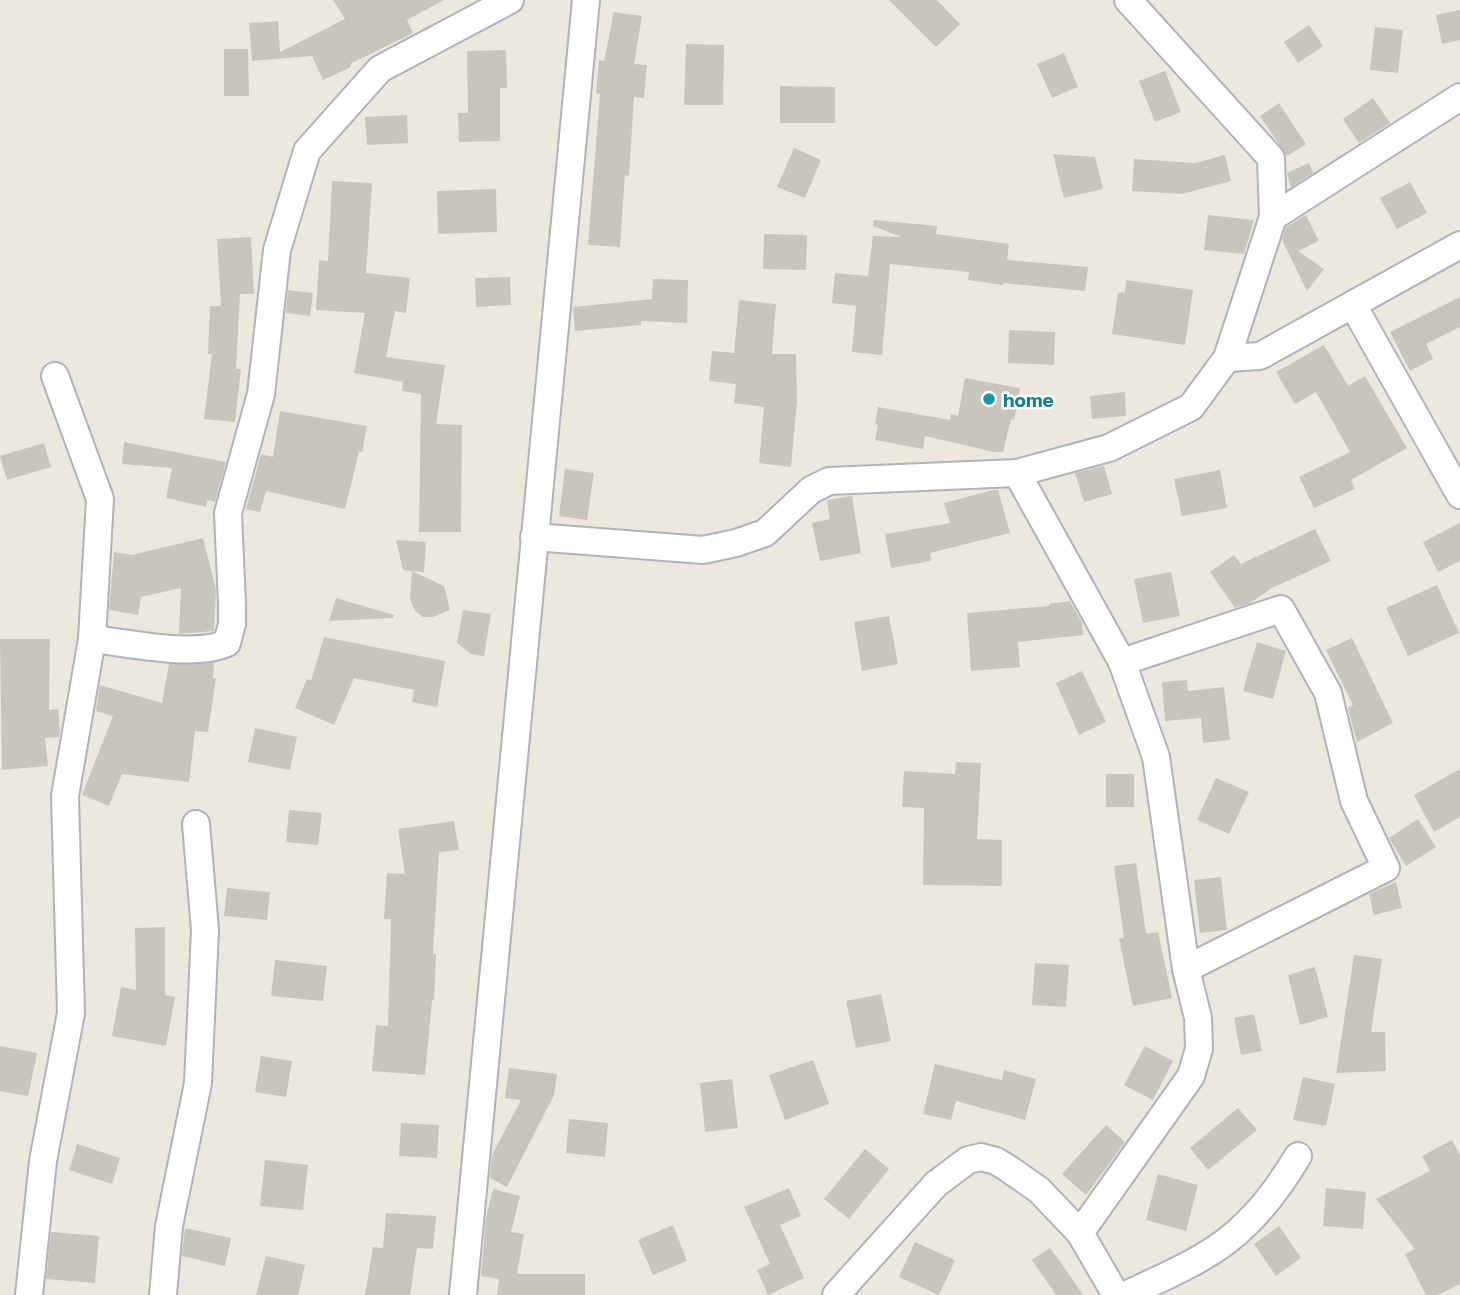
<svg xmlns="http://www.w3.org/2000/svg" width="1460" height="1295" font-family="'Golos Text',sans-serif">
  <style>
    .building { fill: #c8c6bc }
    .lines { fill: none; stroke-linecap: round; stroke-linejoin: round }
    .street-casing { stroke: #b1b2be; stroke-width: 30 }
    .street { stroke: #fff; stroke-width: 26 }
    .culture-dot { fill: #0f9aa8; stroke: #fff; stroke-width: 2.5 }
    .labels { text-anchor: middle; dominant-baseline: central; stroke-width: 5; stroke-linejoin: round; paint-order: stroke }
    .culture-label { font-size: 19px; font-weight: bold; fill: #0d838f; stroke: #fff; text-anchor: start }
  </style>
  <rect width="100%" height="100%" fill="#ece8de"/>
  <g class="building">
    <polygon points="333,0 444,0 407,20 413,33 350,64 351,67 323,80 312,56 252,61 249,23 278,21 280,52 345,19"/>
    <polygon points="889,0 937,0 960,24 936,47"/>
    <polygon points="1460,10 1460,40 1442,44 1436,15"/>
    <polygon points="614,12 642,16 634,64 647,65 644,98 634,97 629,176 625,175 620,247 588,245 600,94 596,93 599,60 604,61"/>
    <polygon points="1309,25 1323,46 1298,63 1284,42"/>
    <polygon points="1375,27 1403,30 1398,73 1370,70"/>
    <polygon points="686,44 724,45 723,105 684,105"/>
    <polygon points="224,49 248,49 249,96 224,96"/>
    <polygon points="506,50 507,88 500,88 500,141 459,142 458,113 468,113 467,51"/>
    <polygon points="1064,53 1078,87 1052,98 1037,64"/>
    <polygon points="1165,71 1181,112 1155,122 1139,81"/>
    <polygon points="780,86 835,87 835,123 780,123"/>
    <polygon points="1373,98 1390,123 1359,143 1343,119"/>
    <polygon points="1279,103 1306,144 1287,156 1260,116"/>
    <polygon points="407,115 408,143 367,145 365,117"/>
    <polygon points="794,148 821,160 805,198 777,187"/>
    <polygon points="1053,154 1095,157 1103,189 1064,198"/>
    <polygon points="1225,155 1231,181 1182,194 1132,191 1134,159 1195,163"/>
    <polygon points="1309,163 1313,173 1291,187 1287,173"/>
    <polygon points="332,181 372,183 366,273 410,278 406,313 395,311 386,357 445,365 436,424 462,425 461,532 419,532 421,394 402,391 403,382 354,373 365,313 316,310 319,260 328,261"/>
    <polygon points="1410,182 1427,213 1397,229 1380,198"/>
    <polygon points="496,189 497,232 438,234 437,191"/>
    <polygon points="1208,215 1254,220 1244,254 1204,250"/>
    <polygon points="1306,215 1319,241 1298,251 1324,269 1307,291 1282,240 1286,227"/>
    <polygon points="874,220 937,226 936,234 1009,244 1007,260 1088,267 1085,291 1003,283 1003,285 968,280 969,272 890,264 882,355 852,352 856,306 832,303 835,273 868,276 873,236 901,237 873,226"/>
    <polygon points="764,234 807,235 806,270 763,269"/>
    <polygon points="251,237 254,294 240,294 236,369 241,369 235,422 204,419 212,354 208,354 210,306 221,306 217,239"/>
    <polygon points="510,277 511,305 476,307 475,278"/>
    <polygon points="653,279 688,280 687,323 641,321 641,325 575,331 573,307 652,299"/>
    <polygon points="1126,280 1193,290 1185,345 1112,334 1118,293 1125,292"/>
    <polygon points="288,290 313,293 310,316 286,313"/>
    <polygon points="1460,297 1460,327 1426,344 1433,359 1410,371 1390,332"/>
    <polygon points="739,300 776,304 772,354 796,354 797,401 791,467 759,463 764,407 734,403 736,384 709,381 712,351 734,353"/>
    <polygon points="1009,330 1055,332 1054,365 1008,363"/>
    <polygon points="1324,345 1348,386 1365,376 1407,448 1351,480 1355,489 1314,508 1299,477 1350,452 1316,392 1295,404 1276,372"/>
    <polygon points="965,378 1020,388 1014,420 1011,419 1003,452 994,452 925,436 923,449 875,440 878,425 875,424 878,407 950,420 951,414 958,416"/>
    <polygon points="1125,392 1126,416 1092,419 1090,396"/>
    <polygon points="280,411 367,426 362,452 359,452 345,509 266,491 260,512 246,509 261,454 273,457"/>
    <polygon points="124,442 226,462 215,502 207,500 206,507 166,498 172,468 122,464"/>
    <polygon points="44,443 51,467 7,480 0,456"/>
    <polygon points="1104,466 1112,494 1084,502 1075,473"/>
    <polygon points="565,469 594,473 587,520 559,516"/>
    <polygon points="1220,470 1227,508 1182,516 1174,479"/>
    <polygon points="993,490 998,490 1010,533 930,553 931,561 891,568 885,534 950,523 944,503"/>
    <polygon points="852,496 861,553 820,561 812,523 830,519 827,500"/>
    <polygon points="1460,523 1460,561 1438,572 1423,542"/>
    <polygon points="1315,529 1331,561 1272,588 1250,603 1235,608 1210,572 1234,555 1241,564"/>
    <polygon points="203,538 216,590 214,631 179,634 181,588 141,597 138,615 109,610 114,552 132,555"/>
    <polygon points="396,540 426,542 424,572 412,571 444,586 450,610 433,617 423,617 415,611 410,599 412,571 403,570"/>
    <polygon points="1171,572 1180,616 1143,623 1134,579"/>
    <polygon points="1437,585 1459,633 1408,656 1386,608"/>
    <polygon points="336,598 394,615 393,618 329,621"/>
    <polygon points="1070,601 1082,623 1083,635 1018,642 1020,667 971,671 967,613 1049,606 1049,604"/>
    <polygon points="463,610 491,614 484,656 471,654 457,643"/>
    <polygon points="889,616 898,664 862,671 854,622"/>
    <polygon points="324,637 445,661 437,707 412,702 414,690 354,678 334,725 295,708 307,679 311,681"/>
    <polygon points="1352,638 1393,723 1357,742 1348,708 1353,705 1326,650"/>
    <polygon points="0,639 50,639 49,710 58,709 60,730 59,737 45,738 48,766 2,770"/>
    <polygon points="1257,642 1286,651 1273,699 1243,691"/>
    <polygon points="214,663 213,678 216,678 208,732 195,731 189,782 122,774 109,806 82,795 113,716 96,711 100,685 162,703 169,664"/>
    <polygon points="1082,671 1106,722 1079,735 1056,683"/>
    <polygon points="1187,680 1188,691 1224,687 1230,740 1203,743 1201,718 1165,721 1162,682"/>
    <polygon points="255,728 297,737 290,770 248,762"/>
    <polygon points="956,762 981,763 977,839 1002,840 1002,886 923,885 924,808 902,807 904,771 955,774"/>
    <polygon points="1460,769 1460,817 1434,832 1414,795"/>
    <rect x="1106" y="774" width="28" height="33"/>
    <polygon points="1216,778 1249,792 1229,834 1197,820"/>
    <polygon points="289,810 322,813 318,845 286,842"/>
    <polygon points="1418,819 1436,847 1406,866 1389,838"/>
    <polygon points="454,821 459,850 439,852 433,954 436,954 434,1000 432,1000 425,1075 372,1071 376,1025 388,1026 391,919 384,919 387,873 405,874 398,829"/>
    <polygon points="1136,863 1146,934 1158,932 1172,998 1133,1006 1119,939 1124,938 1114,866"/>
    <polygon points="1221,877 1227,930 1200,933 1194,880"/>
    <polygon points="1396,882 1402,908 1374,915 1369,894"/>
    <polygon points="227,888 270,892 267,920 224,916"/>
    <polygon points="165,927 165,995 175,997 166,1046 112,1036 121,987 136,990 135,928"/>
    <polygon points="1354,955 1382,959 1371,1032 1385,1032 1386,1071 1336,1073"/>
    <polygon points="275,960 327,966 323,1001 271,996"/>
    <polygon points="1035,963 1069,965 1066,1007 1032,1005"/>
    <polygon points="1315,967 1328,1017 1300,1025 1288,975"/>
    <polygon points="881,994 891,1041 856,1048 846,1001"/>
    <polygon points="1254,1014 1262,1051 1241,1055 1234,1018"/>
    <polygon points="0,1046 37,1053 28,1096 0,1091"/>
    <polygon points="1145,1046 1173,1061 1153,1100 1124,1085"/>
    <polygon points="261,1056 292,1061 286,1097 255,1092"/>
    <polygon points="813,1060 829,1104 785,1120 769,1075"/>
    <polygon points="935,1064 1002,1080 1004,1070 1036,1079 1025,1120 956,1101 951,1120 923,1114"/>
    <polygon points="509,1068 557,1074 554,1095 507,1187 490,1178 492,1155 521,1100 505,1098"/>
    <polygon points="1303,1077 1335,1084 1326,1126 1293,1120"/>
    <polygon points="732,1079 738,1128 705,1132 700,1083"/>
    <polygon points="1238,1108 1257,1130 1208,1170 1190,1148"/>
    <polygon points="569,1119 608,1123 605,1157 566,1153"/>
    <polygon points="401,1123 439,1125 437,1158 399,1156"/>
    <polygon points="1106,1125 1125,1142 1086,1195 1062,1174"/>
    <polygon points="1452,1140 1460,1155 1460,1284 1438,1295 1426,1295 1405,1254 1415,1249 1376,1199 1430,1171 1422,1156"/>
    <polygon points="77,1144 120,1158 112,1184 69,1170"/>
    <polygon points="865,1149 889,1169 849,1219 824,1199"/>
    <polygon points="265,1160 308,1165 303,1210 260,1206"/>
    <polygon points="1158,1174 1198,1185 1186,1231 1146,1220"/>
    <polygon points="789,1188 801,1216 780,1225 804,1278 768,1295 757,1270 770,1264 744,1207"/>
    <polygon points="1326,1188 1366,1192 1363,1229 1323,1226"/>
    <polygon points="493,1189 520,1196 511,1232 524,1234 517,1274 585,1274 585,1295 497,1295 499,1279 481,1276 486,1218"/>
    <polygon points="386,1213 436,1216 433,1249 417,1248 410,1295 365,1295 373,1247 383,1248"/>
    <polygon points="673,1225 687,1261 653,1275 638,1240"/>
    <polygon points="1279,1226 1301,1258 1276,1276 1254,1244"/>
    <polygon points="185,1228 231,1238 225,1266 182,1256"/>
    <polygon points="51,1232 99,1236 95,1283 46,1279"/>
    <polygon points="915,1242 955,1260 939,1295 899,1277"/>
    <polygon points="1050,1248 1066,1270 1083,1295 1056,1295 1032,1260"/>
    <polygon points="266,1256 305,1265 298,1295 256,1295"/>
  </g>
  <g class="lines">
    <defs>
      <g id="street">
        <polyline points="1128,0 1271,158 1273,217 1227,358 1260,356 1460,245"/>
        <polyline points="1273,217 1460,97"/>
        <polyline points="1353,305 1460,495"/>
        <polyline points="534,537 703,550 736,543 765,533 811,490 829,481 1017,473"/>
        <path d="M92,639c37,4 102,19 135,4l5,-19v-20l-4,-91 33,-119 16,-144 30,-99 73,-82 130,-69"/>
        <polyline points="1122,662 1281,609 1328,693 1354,801 1386,868 1186,969"/>
        <polyline points="29,1295 43,1161 71,1013 65,796 92,639 100,499 55,376"/>
        <polyline points="163,1295 169,1226 198,1083 205,930 196,824"/>
        <polyline points="463,1295 586,0"/>
        <polyline points="836,1295 936,1184 968,1160 981,1157 996,1161 1009,1169 1039,1190 1080,1233"/>
        <polyline points="1116,1295 1080,1233 1191,1076 1199,1049 1198,1018 1186,969 1156,757 1122,662 1017,473 1109,448 1191,407 1227,358"/>
        <path d="M1126,1295c41,-20 88,-38 120,-71 21,-20 37,-43 52,-68"/>
      </g>
    </defs>
    <use href="#street" class="street-casing"/>
    <use href="#street" class="street"/>
  </g>
  <circle class="culture-dot" cx="989" cy="399" r="7"/>
  <g class="labels">
    <g class="culture-label">
      <text x="1003" y="399">home</text>
    </g>
  </g>
</svg>
